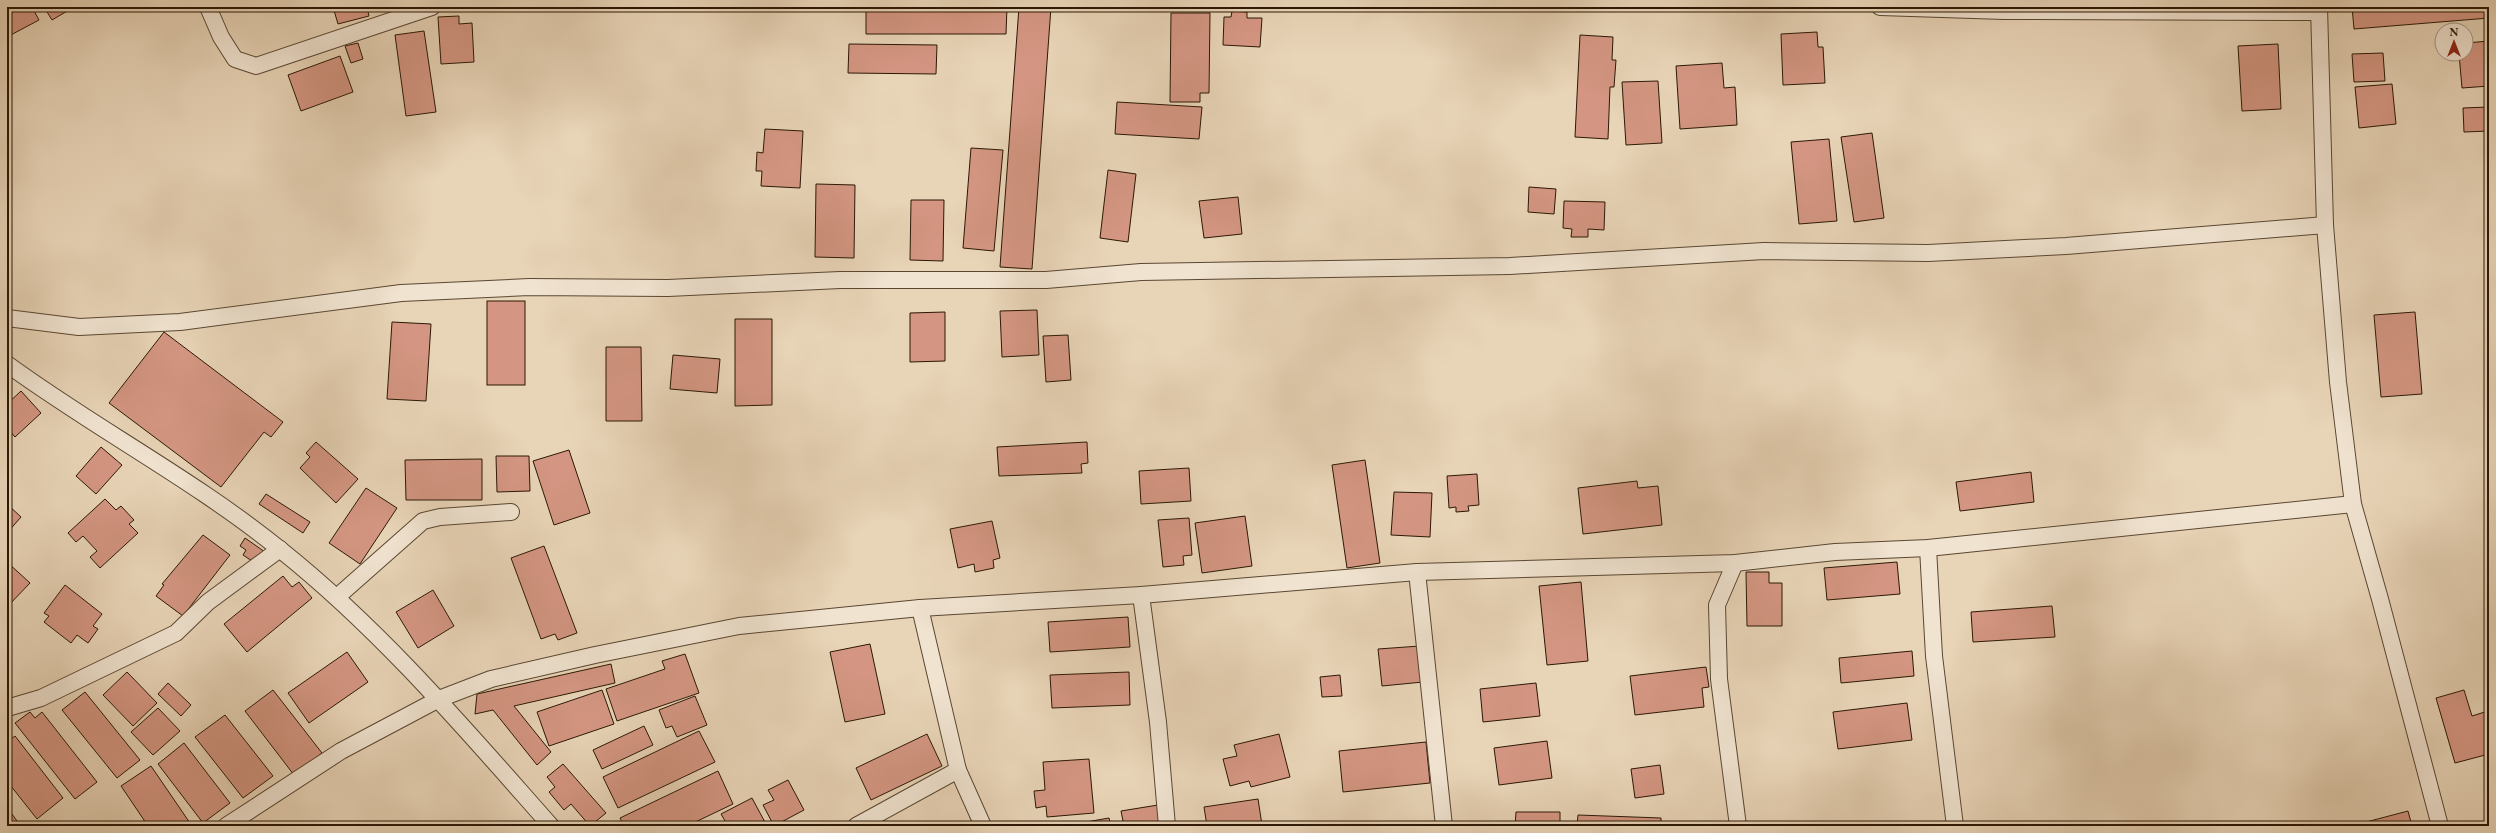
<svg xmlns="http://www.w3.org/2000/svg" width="2496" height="833" font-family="'EB Garamond',serif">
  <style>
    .building { fill: #d49682; stroke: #2b1805 }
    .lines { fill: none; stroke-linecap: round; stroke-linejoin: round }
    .minor-casing { stroke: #5a4732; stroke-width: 18 }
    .minor { stroke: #f0e3d0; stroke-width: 16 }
  </style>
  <rect width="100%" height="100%" fill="#e8d4b7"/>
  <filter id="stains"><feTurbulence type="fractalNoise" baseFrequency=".005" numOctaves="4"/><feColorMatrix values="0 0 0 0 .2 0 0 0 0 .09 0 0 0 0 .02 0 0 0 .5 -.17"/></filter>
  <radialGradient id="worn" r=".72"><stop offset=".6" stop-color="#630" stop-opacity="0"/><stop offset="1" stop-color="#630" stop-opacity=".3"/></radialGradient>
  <g class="building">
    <polygon points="7,7 32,7 39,20 7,37"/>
    <polygon points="44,7 74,7 52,20"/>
    <polygon points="333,7 367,7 369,16 338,24"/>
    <polygon points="866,7 1007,7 1006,34 866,34"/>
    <polygon points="1019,7 1051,7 1032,269 1000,267"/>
    <polygon points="2352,7 2489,7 2489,18 2354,29"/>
    <polygon points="1232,11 1247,12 1247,18 1262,18 1260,47 1223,45 1224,17 1231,17"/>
    <polygon points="1171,13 1210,13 1209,93 1200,93 1200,102 1170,102"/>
    <polygon points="459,16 459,24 472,23 474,62 441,64 438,17"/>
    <polygon points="424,31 436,112 406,116 395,35"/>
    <polygon points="1817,32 1818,47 1823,47 1825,83 1783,85 1781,34"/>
    <polygon points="1580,35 1613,37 1612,60 1616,60 1614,87 1610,87 1608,139 1575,137"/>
    <polygon points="2489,41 2489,86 2462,88 2459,54 2466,54 2466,43"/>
    <polygon points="358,43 363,59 351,63 345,46"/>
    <polygon points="849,44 937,45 936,74 848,73"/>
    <polygon points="2278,44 2281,109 2242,111 2238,46"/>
    <polygon points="2383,53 2385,81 2354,82 2352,54"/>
    <polygon points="340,56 353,92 301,111 288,75"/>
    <polygon points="1722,63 1724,88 1735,87 1737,125 1680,129 1676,66"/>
    <polygon points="1658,81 1662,143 1626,145 1622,82"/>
    <polygon points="2392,84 2396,124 2359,128 2355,87"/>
    <polygon points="1117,102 1202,107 1199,139 1115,134"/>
    <polygon points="2489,107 2489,131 2464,132 2463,108"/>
    <polygon points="765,129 803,131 800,188 761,186 762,171 756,171 757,152 763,153"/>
    <polygon points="1872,133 1884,218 1854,222 1841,137"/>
    <polygon points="1829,139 1837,221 1799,224 1791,142"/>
    <polygon points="971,148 1003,150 994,251 963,248"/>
    <polygon points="1108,170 1136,174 1128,242 1100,238"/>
    <polygon points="816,184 855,185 854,258 815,257"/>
    <polygon points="1529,187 1556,189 1554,214 1528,212"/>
    <polygon points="1238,197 1242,234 1204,238 1199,201"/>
    <polygon points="911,200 944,200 943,261 910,260"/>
    <polygon points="1564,201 1605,202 1604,230 1588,229 1588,237 1571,237 1572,229 1563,228"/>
    <rect x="487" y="301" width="38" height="84"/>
    <polygon points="1037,310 1039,355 1002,357 1000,311"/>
    <polygon points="945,312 945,361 910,362 910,313"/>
    <polygon points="2415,312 2422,394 2381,397 2374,315"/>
    <polygon points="735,319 772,319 772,405 735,406"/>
    <polygon points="392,322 431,324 426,401 387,399"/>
    <polygon points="164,332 283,422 271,437 264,432 221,487 109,403"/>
    <polygon points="1068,335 1071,380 1046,382 1043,336"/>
    <polygon points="606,347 641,347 642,421 606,421"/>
    <polygon points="673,355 720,359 717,393 670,389"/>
    <polygon points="21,391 41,413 15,437 7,428 7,404"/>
    <polygon points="316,442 358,479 336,503 300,468 310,457 306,453"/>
    <polygon points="1087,442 1088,463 1081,464 1082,473 999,476 997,447"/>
    <polygon points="101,447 122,465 96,494 76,476"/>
    <polygon points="569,450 590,513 554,525 533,461"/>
    <polygon points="496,456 529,456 530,491 497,492"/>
    <polygon points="482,459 482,500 406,500 405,460"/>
    <polygon points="1365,460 1380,563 1347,568 1332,465"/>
    <polygon points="1189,468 1191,501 1141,504 1139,471"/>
    <polygon points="2031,472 2034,502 1960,511 1956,482"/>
    <polygon points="1477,474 1479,505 1468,506 1469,511 1456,512 1456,507 1449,508 1447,476"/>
    <polygon points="1637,481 1638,488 1658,486 1662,525 1583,534 1578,488"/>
    <polygon points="366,488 397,508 360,564 329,543"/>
    <polygon points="1394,492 1432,493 1430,537 1391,535"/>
    <polygon points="266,494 310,522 303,533 259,504"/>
    <polygon points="105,499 116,510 121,506 134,520 129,524 138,533 100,568 90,557 97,551 83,536 76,542 68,533"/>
    <polygon points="7,504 21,517 7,533"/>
    <polygon points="1245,516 1252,566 1202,573 1195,523"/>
    <polygon points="1189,518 1192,555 1183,556 1184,565 1163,567 1158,520"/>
    <polygon points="992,521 1000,558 993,560 994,568 975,572 974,564 958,568 950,529"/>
    <polygon points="203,535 230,555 183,616 156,596 164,585 162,584"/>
    <polygon points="245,538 265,552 260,559 256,556 252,561 243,555 246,550 240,546"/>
    <polygon points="544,546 577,633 558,640 555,634 541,639 511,558"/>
    <polygon points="7,562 30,583 7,607"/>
    <polygon points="1897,562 1900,594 1827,600 1824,568"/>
    <polygon points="1746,572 1769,572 1769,583 1782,583 1782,626 1747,626"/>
    <polygon points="283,576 292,587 299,582 312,598 247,652 224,624"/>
    <polygon points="1581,582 1588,661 1547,665 1539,586"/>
    <polygon points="65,585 102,614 93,626 98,629 88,643 77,635 71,643 44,622 49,616 44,613"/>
    <polygon points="433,590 454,626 418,648 396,612"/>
    <polygon points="2052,606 2055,637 1973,642 1971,612"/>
    <polygon points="1128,617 1130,647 1050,652 1048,622"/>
    <polygon points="870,644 885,714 845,722 830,652"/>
    <polygon points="1420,646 1423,682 1382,686 1378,649"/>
    <polygon points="1912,651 1914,676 1841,683 1839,658"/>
    <polygon points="347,652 368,682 309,723 288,693"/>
    <polygon points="685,654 699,693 617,721 606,689 665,669 662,661"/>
    <polygon points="611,664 615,683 514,706 551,752 537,765 493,710 475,714 477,694"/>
    <polygon points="1706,667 1709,687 1702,688 1704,707 1635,715 1630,676"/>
    <polygon points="127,672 157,703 133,726 103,695"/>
    <polygon points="1129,672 1130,705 1052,708 1050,675"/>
    <polygon points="1340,675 1342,696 1322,697 1320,677"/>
    <polygon points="168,683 191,705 181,716 158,694"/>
    <polygon points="1536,683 1540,716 1483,722 1480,689"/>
    <polygon points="273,690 322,753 294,775 245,711"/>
    <polygon points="602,690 614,724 549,746 537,712"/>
    <polygon points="2464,690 2472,716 2488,711 2489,754 2455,763 2436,698"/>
    <polygon points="85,692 140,760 117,778 62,710"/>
    <polygon points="695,696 707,725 677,737 672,726 666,728 659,710"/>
    <polygon points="1907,703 1912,740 1838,749 1833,712"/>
    <polygon points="158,708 180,731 153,755 131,732"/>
    <polygon points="30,712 35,718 42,712 97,782 75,799 15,723"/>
    <polygon points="225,715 273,776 243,798 195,737"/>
    <polygon points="644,726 653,745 602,769 593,750"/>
    <polygon points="699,731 715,762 618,808 603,777"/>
    <polygon points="927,734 942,766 871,800 856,768"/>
    <polygon points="1279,734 1290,777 1251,787 1249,781 1230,786 1223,759 1237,756 1234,745"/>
    <polygon points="15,736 63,798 37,819 7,781 7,742"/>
    <polygon points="1547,741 1552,778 1499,785 1494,748"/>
    <polygon points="1426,742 1430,783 1343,792 1339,751"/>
    <polygon points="184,743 230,803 203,823 158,764"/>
    <polygon points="1089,759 1094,813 1047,817 1046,806 1036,808 1034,791 1045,790 1043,762"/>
    <polygon points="563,764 606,813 590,826 571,804 564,810 549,792 555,787 547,777"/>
    <polygon points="1660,765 1664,794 1635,798 1631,769"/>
    <polygon points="151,766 192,826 148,826 121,786"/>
    <polygon points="718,771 733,804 687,826 624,826 620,818"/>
    <polygon points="788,780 804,810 774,826 763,805 774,800 768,790"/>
    <polygon points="752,798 767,826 728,826 721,814"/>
    <polygon points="1258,799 1262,825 1207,826 1204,807"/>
    <polygon points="1158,805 1162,823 1124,826 1121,811"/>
    <polygon points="7,807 17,821 10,826 7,826"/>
    <polygon points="2408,811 2412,826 2351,826"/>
    <polygon points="1516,812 1560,812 1560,826 1515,826"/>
    <polygon points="1578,815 1661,818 1661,826 1577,826"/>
    <polygon points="1109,818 1111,826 1063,826"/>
  </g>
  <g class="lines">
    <defs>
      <g id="minor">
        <polyline points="208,7 221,37 235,59 256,66 432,7"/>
        <polyline points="1880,7 2004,11 2319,12"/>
        <polyline points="2319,7 2325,225 2338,382 2353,504 2380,599 2440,826"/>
        <polyline points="7,318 79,327 180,322 401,293 529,287 668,288 840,280 1046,280 1141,272 1510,266 1764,251 1928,253 2066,246 2325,225"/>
        <path d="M7,364c89,65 189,117 275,187 100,80 184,179 269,275"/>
        <polyline points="1928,548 1934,656 1955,826"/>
        <polyline points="1735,563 1717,605 1719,679 1738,826"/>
        <polyline points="1417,572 1444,826"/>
        <polyline points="1141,595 1158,722 1167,826"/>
        <polyline points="337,597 423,521 440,517 511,512"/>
        <polyline points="7,708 41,698 176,633 208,602 280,549"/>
        <polyline points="958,770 983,826"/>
        <polyline points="226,826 341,751 439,699 491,679 595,655 739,626 920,608 1141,595 1417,572 1735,563 1835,552 1928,548 2353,504"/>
        <polyline points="856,826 958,770 920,608"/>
      </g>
    </defs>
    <use href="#minor" class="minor-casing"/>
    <use href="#minor" class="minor"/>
  </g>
  <rect width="2496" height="833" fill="none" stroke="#e8d4b7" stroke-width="24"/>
  <rect x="8" y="8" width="2480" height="817" fill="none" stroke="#2b1805" stroke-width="2"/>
  <rect x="12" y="12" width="2472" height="809" fill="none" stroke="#2b1805"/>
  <g transform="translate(2454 42)"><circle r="19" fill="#f0e3d0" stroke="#a1927f"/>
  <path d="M0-3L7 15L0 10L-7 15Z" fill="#8f2418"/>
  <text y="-6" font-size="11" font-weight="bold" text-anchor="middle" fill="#2b1805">N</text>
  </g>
  <rect width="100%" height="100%" filter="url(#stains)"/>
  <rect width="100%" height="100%" fill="url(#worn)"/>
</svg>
